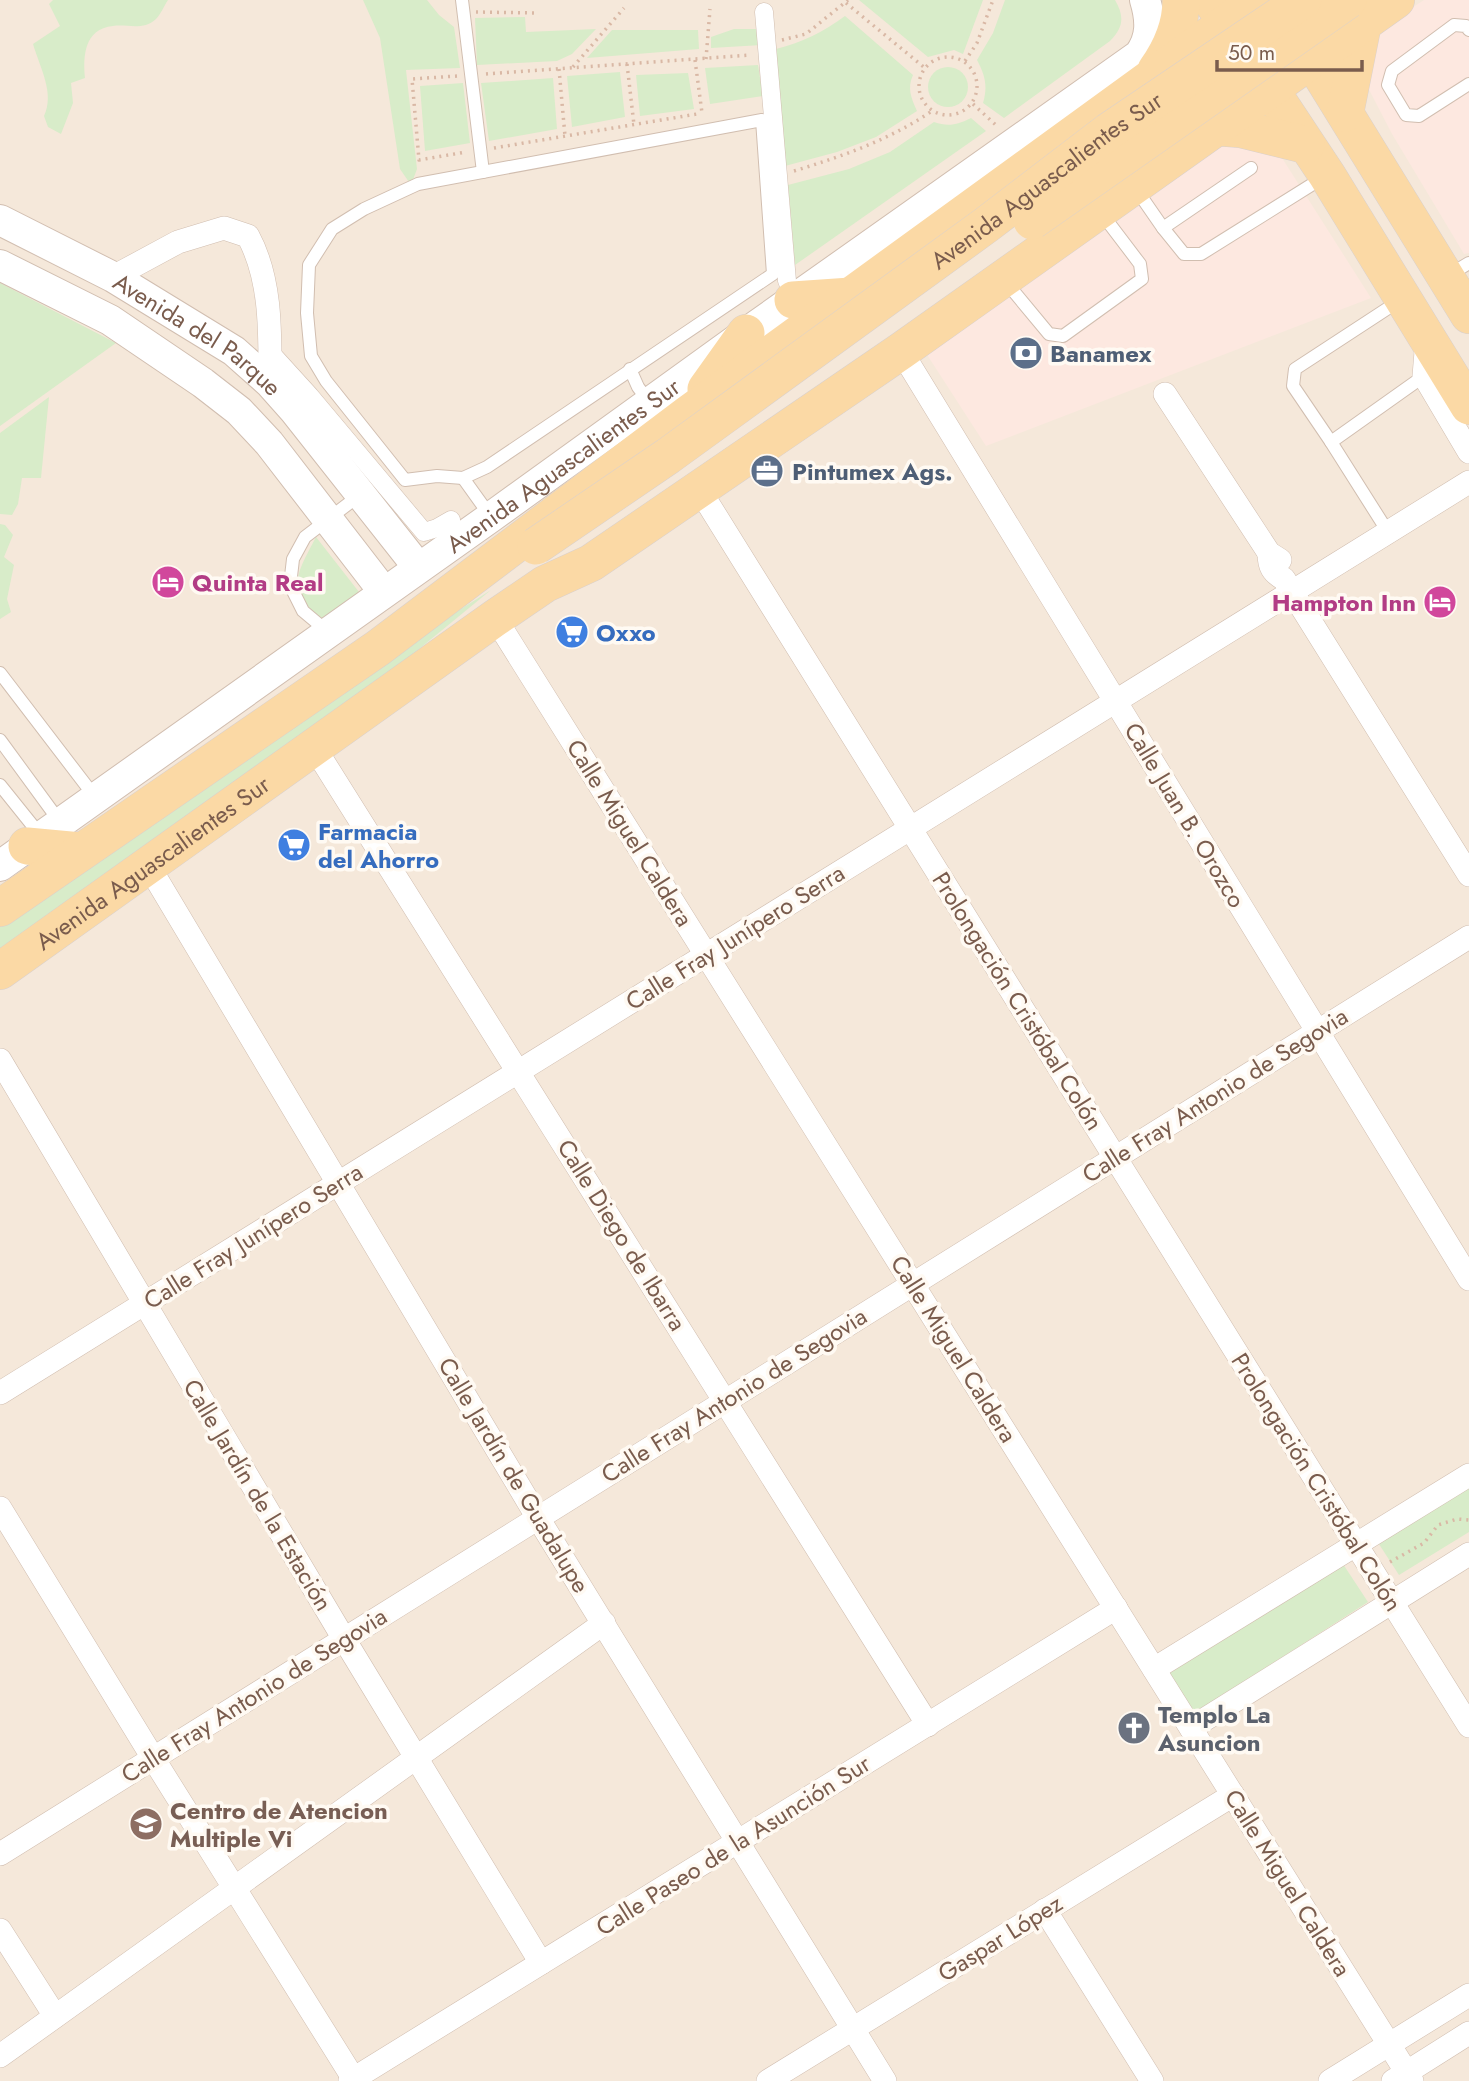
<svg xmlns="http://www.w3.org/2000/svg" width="1469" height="2081" font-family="Jost,sans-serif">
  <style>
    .residential { fill: #f5e8da }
    .commercial { fill: #fde8e0 }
    .green { fill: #d8ecc9 }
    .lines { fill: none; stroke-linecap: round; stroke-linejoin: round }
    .service-casing { stroke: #d1beb0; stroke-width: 14 }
    .pedestrian-casing { stroke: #d1beb0; stroke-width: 19 }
    .minor-casing { stroke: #d1beb0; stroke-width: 24 }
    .tertiary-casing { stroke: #d1beb0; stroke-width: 32 }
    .primary-casing { stroke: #dad1cd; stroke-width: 38 }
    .path { stroke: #d9b8a5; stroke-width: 3.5; stroke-dasharray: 2 5; stroke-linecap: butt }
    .service { stroke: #fff; stroke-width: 12 }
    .pedestrian { stroke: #fff; stroke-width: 18 }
    .minor { stroke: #fff; stroke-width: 23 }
    .tertiary { stroke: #fff; stroke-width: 30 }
    .primary { stroke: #fbd9a5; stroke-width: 37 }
    .primary-bridge-casing { stroke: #dad1cd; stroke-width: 38; stroke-linecap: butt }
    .primary-bridge { stroke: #fbd9a5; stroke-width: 37 }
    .labels { text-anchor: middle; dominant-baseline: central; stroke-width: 7; stroke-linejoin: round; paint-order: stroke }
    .street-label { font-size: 24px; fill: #7a5c4d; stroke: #fffaf3 }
    .service-label { font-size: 24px; font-weight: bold; fill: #4e5e75; stroke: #fffaf3; text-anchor: start }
    .hotel-label { font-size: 24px; font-weight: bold; fill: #b23c85; stroke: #fffaf3; text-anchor: start }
    .shop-label { font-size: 24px; font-weight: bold; fill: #366cbe; stroke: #fffaf3; text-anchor: start }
    .worship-label { font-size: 24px; font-weight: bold; fill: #5b616d; stroke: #fffaf3; text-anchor: start }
    .education-label { font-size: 24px; font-weight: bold; fill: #785e54; stroke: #fffaf3; text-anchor: start }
  </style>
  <rect width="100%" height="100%" fill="#fdf6ec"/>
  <rect class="residential" x="0" y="0" width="1469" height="2081"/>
  <g class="commercial">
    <polygon points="1424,0 1469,0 1469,253 1464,254 1392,134 1364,80 1378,30"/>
    <polygon points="1222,140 1282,158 1371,298 986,446 924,350"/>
  </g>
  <g class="green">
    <path d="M53,0h115c-4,6 -7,14 -12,19 -13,12 -28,5 -43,7 -29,3 -30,30 -28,52l-14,5 2,20 -12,31 -13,-7 -4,-11c11,-23 -4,-48 -11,-72l27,-18 -11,-22z"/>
    <polygon points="363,0 427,0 439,15 454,27 460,68 406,70 417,169 411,185 400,169 380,38"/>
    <polygon points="859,0 983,0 963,54 954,50 928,57"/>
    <path d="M1005,0h110c10,17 8,28 -5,41l-106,77 -21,-15c5,-17 2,-28 -6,-43l16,-27z"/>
    <path d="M845,16l68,59c-6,13 -2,23 4,36l-41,26 -39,15 -52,14 -9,-117c27,-7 47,-17 69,-33z"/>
    <polygon points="525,17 526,32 596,29 572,54 557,61 477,65 475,18"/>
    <polygon points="734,29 759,29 762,45 711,48 711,37"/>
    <polygon points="612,30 698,30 699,49 587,58"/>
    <polygon points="758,65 763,96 710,104 705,68"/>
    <circle cx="948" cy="87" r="20"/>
    <polygon points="620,72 625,117 572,127 567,76"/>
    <polygon points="688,73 694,109 640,116 636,75"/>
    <polygon points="553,78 557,129 489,141 481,83"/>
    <polygon points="463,83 470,143 425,151 420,86"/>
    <path d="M971,118l15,13 -191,134 -7,-80 61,-16 41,-17 44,-30c14,5 23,3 37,-4z"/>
    <polygon points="0,283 116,343 0,426"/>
    <polygon points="49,397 41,478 22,478 18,504 12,515 0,514 0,433"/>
    <polygon points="0,524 5,525 13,535 4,557 14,565 7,599 11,612 0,619"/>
    <path d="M316,537l43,55 -36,30c-37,-33 -28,-45 -7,-85z"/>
    <polygon points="491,590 341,713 0,956 0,926 328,693"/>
    <polygon points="1469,1485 1469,1532 1399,1575 1377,1541"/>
    <polygon points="1343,1564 1368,1602 1195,1713 1167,1673"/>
  </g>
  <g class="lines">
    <defs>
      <g id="service">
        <polyline points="462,0 483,172"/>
        <polyline points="1469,30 1466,26 1454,25 1392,71 1388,85 1406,115 1419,116 1469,84"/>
        <polygon points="762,120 773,274 487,467 463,478 437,476 405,480 326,381 311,356 307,313 309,265 332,229 364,209 418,184"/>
        <polyline points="1136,189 1163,228 1251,168"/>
        <polyline points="1163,228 1184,254 1201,254 1324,177"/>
        <polyline points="1449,275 1469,263"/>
        <polyline points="1005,281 1049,334 1063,336 1142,279 1140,264 1102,214"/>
        <polyline points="630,369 638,387 649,402"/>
        <polyline points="1331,442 1293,386 1295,369 1399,301"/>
        <polyline points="463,478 491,517"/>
        <polyline points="1388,532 1331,442 1424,376"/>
        <polyline points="328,632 303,611 290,585 293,559 305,537 361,494"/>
        <polyline points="0,673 95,797"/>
        <polyline points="0,740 60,822"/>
        <polyline points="0,785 41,836"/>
      </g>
      <g id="pedestrian">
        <polyline points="764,12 787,281"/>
        <polyline points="270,352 310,396 424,532 437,528 451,520"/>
      </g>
      <g id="minor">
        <path d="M113,277l65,-35 46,-14 24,8c24,44 22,99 22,147"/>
        <polyline points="1427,340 1424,376 1469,452"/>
        <polyline points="901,351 1469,1279"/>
        <polyline points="1165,394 1269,553 1280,560"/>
        <polyline points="699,489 1469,1726"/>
        <path d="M1269,553c0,13 3,19 15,26l185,296"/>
        <polyline points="495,618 1412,2081"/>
        <polyline points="314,747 928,1725"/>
        <polyline points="148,865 538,1518 885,2081"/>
        <polyline points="0,1060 344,1639 541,1963"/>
        <polyline points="0,1393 1469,482"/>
        <polyline points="0,1508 153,1758 355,2081"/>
        <polyline points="1154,1669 1469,1475"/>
        <polyline points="1191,1728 1469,1554"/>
        <polyline points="0,1854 1469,937"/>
        <polyline points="1045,1910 1152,2081"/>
        <polyline points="0,1930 55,2016"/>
        <polyline points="0,2056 604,1623"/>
        <polyline points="350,2081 1116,1608"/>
        <polyline points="768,2081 1233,1795"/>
        <polyline points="1330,2081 1469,1995"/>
        <polyline points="1393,2081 1469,2033"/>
      </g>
      <g id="tertiary">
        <path id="s1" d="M0,220l113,57 121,74 36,32 24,27 124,157"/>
        <polyline points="0,265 110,320 203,383 239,411 269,443 384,592"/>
        <path id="s2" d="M0,866l491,-349 255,-184 393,-278c13,-17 12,-35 6,-55"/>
      </g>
      <g id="primary">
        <polyline points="1211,0 1327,175 1469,406"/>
        <polyline points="1299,39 1469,315"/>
        <path d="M1156,70c15,-21 25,-43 25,-70"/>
        <polyline points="1345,113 1363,23"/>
        <polyline points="1215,127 1241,129 1306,145"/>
        <polyline points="793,300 851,296"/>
        <polyline points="706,389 746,333"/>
        <polyline points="27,846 81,851"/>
        <polyline points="0,908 378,648 688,414 1258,0"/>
        <path id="s3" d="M0,971l495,-353 50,-34 46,-21 310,-212 495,-351"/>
      </g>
    </defs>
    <use href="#service" class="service-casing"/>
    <use href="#pedestrian" class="pedestrian-casing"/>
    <use href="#minor" class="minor-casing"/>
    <use href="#tertiary" class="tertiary-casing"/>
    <use href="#primary" class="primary-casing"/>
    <g class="path">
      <polyline points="846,3 925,68"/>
      <polyline points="476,12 537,13"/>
      <polyline points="782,40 806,34 848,0"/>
      <circle cx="948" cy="86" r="29"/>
      <polyline points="706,59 710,9"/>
      <polyline points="695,60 702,113"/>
      <polyline points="965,61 977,43 993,0"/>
      <polyline points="627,64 634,125"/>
      <polyline points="573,67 624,8"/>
      <polyline points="559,69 565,136"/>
      <polyline points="486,74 751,55"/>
      <polyline points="457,76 412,79 419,160 466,152"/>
      <polyline points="973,104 998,127"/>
      <polyline points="494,148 697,114"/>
      <path d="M794,171c49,-15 95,-31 138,-60"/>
      <polyline points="1390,1562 1424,1543 1438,1525 1457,1519 1469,1520"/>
    </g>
    <use href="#service" class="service"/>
    <use href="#pedestrian" class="pedestrian"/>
    <use href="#minor" class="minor"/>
    <use href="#tertiary" class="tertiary"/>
    <use href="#primary" class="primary"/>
    <defs>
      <g id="primary-bridge">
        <polyline points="1032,221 1348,0"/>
        <path id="s4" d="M536,546l132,-90 318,-231 123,-94 194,-131"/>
      </g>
    </defs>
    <use href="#primary-bridge" class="primary-bridge-casing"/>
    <use href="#primary-bridge" class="primary-bridge"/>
  </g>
  <defs>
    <symbol id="bank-disc" viewBox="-11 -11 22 22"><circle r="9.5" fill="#5c6f8a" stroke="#fffaf3"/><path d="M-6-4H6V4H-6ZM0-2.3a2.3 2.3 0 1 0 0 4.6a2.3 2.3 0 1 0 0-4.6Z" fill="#fff"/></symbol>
    <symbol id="office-disc" viewBox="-11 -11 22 22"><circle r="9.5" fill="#5c6f8a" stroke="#fffaf3"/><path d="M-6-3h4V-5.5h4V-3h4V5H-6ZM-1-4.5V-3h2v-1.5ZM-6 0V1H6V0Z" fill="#fff"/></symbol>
    <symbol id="hotel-disc" viewBox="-11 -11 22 22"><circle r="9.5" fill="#d1479c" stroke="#fffaf3"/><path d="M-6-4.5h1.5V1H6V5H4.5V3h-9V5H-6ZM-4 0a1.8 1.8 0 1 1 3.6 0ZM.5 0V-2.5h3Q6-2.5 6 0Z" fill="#fff"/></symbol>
    <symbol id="supermarket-disc" viewBox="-11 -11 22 22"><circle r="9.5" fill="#3f7fe0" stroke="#fffaf3"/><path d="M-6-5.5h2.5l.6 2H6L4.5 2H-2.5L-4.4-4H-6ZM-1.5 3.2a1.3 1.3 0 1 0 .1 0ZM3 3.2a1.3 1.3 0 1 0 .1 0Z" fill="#fff"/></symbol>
    <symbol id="church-disc" viewBox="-11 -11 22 22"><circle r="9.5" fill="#6b7280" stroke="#fffaf3"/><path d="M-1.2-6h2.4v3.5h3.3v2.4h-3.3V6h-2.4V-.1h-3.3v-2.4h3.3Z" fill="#fff"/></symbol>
    <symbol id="school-disc" viewBox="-11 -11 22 22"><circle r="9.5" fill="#8d6e63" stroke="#fffaf3"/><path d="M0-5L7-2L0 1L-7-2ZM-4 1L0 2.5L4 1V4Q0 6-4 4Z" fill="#fff"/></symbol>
  </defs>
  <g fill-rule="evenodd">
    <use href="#bank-disc" x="1007" y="334" width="38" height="38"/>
    <use href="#office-disc" x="748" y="452" width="38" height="38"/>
    <use href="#hotel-disc" x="149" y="563" width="38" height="38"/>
    <use href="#hotel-disc" x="1421" y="583" width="38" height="38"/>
    <use href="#supermarket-disc" x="553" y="613" width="38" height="38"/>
    <use href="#supermarket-disc" x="275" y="826" width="38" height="38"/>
    <use href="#church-disc" x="1115" y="1709" width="38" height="38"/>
    <use href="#school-disc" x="127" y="1805" width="38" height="38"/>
  </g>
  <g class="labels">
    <g class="street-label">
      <text stroke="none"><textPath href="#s4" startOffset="628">Avenida Aguascalientes Sur</textPath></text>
      <text stroke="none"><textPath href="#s1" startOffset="229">Avenida del Parque</textPath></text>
      <text stroke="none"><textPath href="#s2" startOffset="691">Avenida Aguascalientes Sur</textPath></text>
      <text transform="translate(1185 815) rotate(59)">Calle Juan B. Orozco</text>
      <text transform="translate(630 833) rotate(58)">Calle Miguel Caldera</text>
      <text stroke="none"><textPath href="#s3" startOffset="187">Avenida Aguascalientes Sur</textPath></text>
      <text transform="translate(735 937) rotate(-32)">Calle Fray Junípero Serra</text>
      <text transform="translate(1018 1001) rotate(58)">Prolongación Cristóbal Colón</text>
      <text transform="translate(1215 1095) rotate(-32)">Calle Fray Antonio de Segovia</text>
      <text transform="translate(622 1235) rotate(58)">Calle Diego de Ibarra</text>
      <text transform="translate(253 1236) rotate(-32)">Calle Fray Junípero Serra</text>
      <text transform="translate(954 1349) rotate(58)">Calle Miguel Caldera</text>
      <text transform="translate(734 1395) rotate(-32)">Calle Fray Antonio de Segovia</text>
      <text transform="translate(514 1475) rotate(59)">Calle Jardín de Guadalupe</text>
      <text transform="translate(1317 1482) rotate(58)">Prolongación Cristóbal Colón</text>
      <text transform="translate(258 1495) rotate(59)">Calle Jardín de la Estación</text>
      <text transform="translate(254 1695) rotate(-32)">Calle Fray Antonio de Segovia</text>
      <text transform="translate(733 1845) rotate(-32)">Calle Paseo de la Asunción Sur</text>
      <text transform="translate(1288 1883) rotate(58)">Calle Miguel Caldera</text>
      <text transform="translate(1000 1938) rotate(-32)">Gaspar López</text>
    </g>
    <g class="service-label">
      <text x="1050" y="353">Banamex</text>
      <text x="792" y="471">Pintumex Ags.</text>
    </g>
    <g class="hotel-label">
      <text x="192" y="582">Quinta Real</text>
      <text x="1416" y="602" text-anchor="end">Hampton Inn</text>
    </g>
    <g class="shop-label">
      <text x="596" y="632">Oxxo</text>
      <text x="318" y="831">Farmacia<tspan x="318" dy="28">del Ahorro</tspan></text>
    </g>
    <g class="worship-label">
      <text x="1158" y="1714">Templo La<tspan x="1158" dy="28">Asuncion</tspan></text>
    </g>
    <g class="education-label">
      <text x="170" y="1810">Centro de Atencion<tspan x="170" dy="28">Multiple Vi</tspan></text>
    </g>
  </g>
  <path d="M1217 60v10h145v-10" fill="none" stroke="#7a5c4d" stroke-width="3.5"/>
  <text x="1228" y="60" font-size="21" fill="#7a5c4d" stroke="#fffaf3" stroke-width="5" paint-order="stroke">50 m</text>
</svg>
